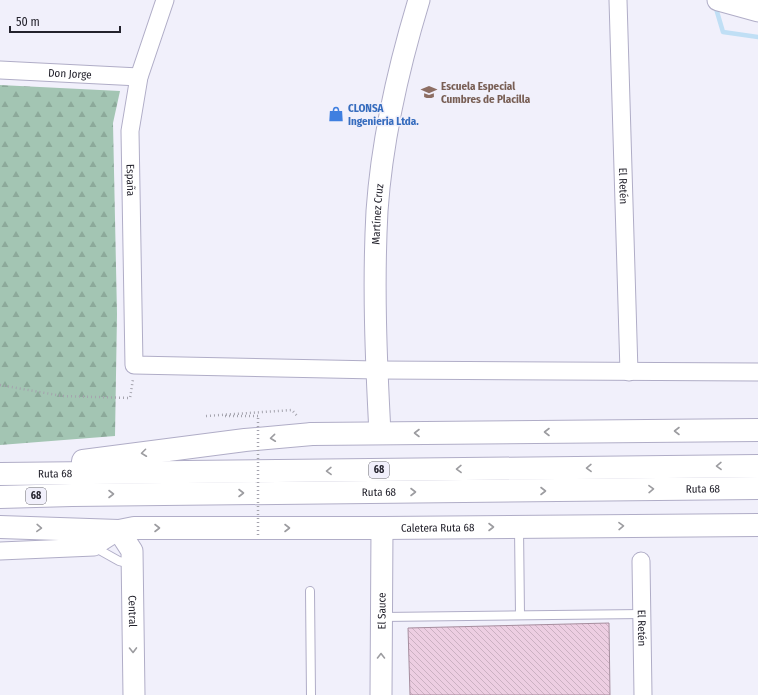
<svg xmlns="http://www.w3.org/2000/svg" width="758" height="695" font-family="'Fira Sans Condensed',sans-serif">
  <style>
    .forest { fill: url(#forest-firs) }
    .lines { fill: none; stroke-linecap: round; stroke-linejoin: round }
    .stream { stroke: #c0dff5; stroke-width: 4.5 }
    .building { fill: url(#building-back-hatch); stroke: #a68d9e }
    .service-casing { stroke: #b0adc7; stroke-width: 10 }
    .minor-casing { stroke: #b0adc7; stroke-width: 19 }
    .tertiary-casing { stroke: #b0adc7; stroke-width: 23 }
    .secondary-casing { stroke: #b0adc7; stroke-width: 24 }
    .motorway-casing { stroke: #b0adc7; stroke-width: 24 }
    .path { stroke: #a5a4ae; stroke-width: 2.5; stroke-dasharray: 1 3; stroke-linecap: butt }
    .service { stroke: #fff; stroke-width: 8 }
    .minor { stroke: #fff; stroke-width: 17 }
    .tertiary { stroke: #fff; stroke-width: 21 }
    .secondary { stroke: #fff; stroke-width: 22 }
    .motorway { stroke: #fff; stroke-width: 22 }
    .path-bridge { stroke: #a5a4ae; stroke-width: 2.5; stroke-dasharray: 1 3; stroke-linecap: butt }
    .oneway { stroke: #9c9ca0 }
    .labels { text-anchor: middle; dominant-baseline: central; stroke-width: 3; stroke-linejoin: round; paint-order: stroke }
    .shield { fill: #f1f0fb; stroke: #61606a; stroke-width: 1 }
    .shield-label { font-size: 10px; font-weight: bold; fill: #23222c }
    .street-label { font-size: 11px; fill: #23222c; stroke: #f1f0fb }
    .education-label { font-size: 11px; font-weight: bold; fill: #785e54; stroke: #f1f0fb; text-anchor: start }
    .shop-label { font-size: 11px; font-weight: bold; fill: #366cbe; stroke: #f1f0fb; text-anchor: start }
  </style>
  <defs>
    <pattern id="forest-firs" width="22" height="20" patternUnits="userSpaceOnUse"><rect width="22" height="20" fill="#a3c5b3"/><path d="M5 1l3.5 6h-7zM16 11l3.5 6h-7z" fill="#8ca99a"/></pattern>
    <pattern id="building-back-hatch" width="6" height="6" patternUnits="userSpaceOnUse"><rect width="6" height="6" fill="#edcee2"/><path d="M-1 5l2 2M0 0l6 6M5-1l2 2" fill="none" stroke="#cbb1c2"/></pattern>
  </defs>
  <rect width="100%" height="100%" fill="#f1f0fb"/>
  <polygon class="forest" points="0,85 120,91 113,123 117,314 115,436 0,445"/>
  <g class="lines">
    <polyline class="stream" points="715,5 723,32 758,37"/>
  </g>
  <polygon class="building" points="609,623 610,695 410,695 408,628"/>
  <g class="lines">
    <defs>
      <g id="service">
        <polyline points="519,528 520,615"/>
        <polyline points="94,547 119,561 131,564"/>
        <polyline points="310,591 311,695"/>
        <polyline points="382,617 643,614"/>
      </g>
      <g id="minor">
        <path id="s1" d="M165,0l-26,77 -9,54 4,234 243,5 381,2"/>
        <path id="s2" d="M618,0l11,372"/>
        <path id="s3" d="M0,70l139,7"/>
        <polyline points="0,551 94,547 119,531"/>
        <path id="s4" d="M641,561l2,134"/>
      </g>
      <g id="tertiary">
        <polyline points="718,0 758,11"/>
        <path id="s5" d="M380,433c-4,-74 -7,-148 -3,-222 5,-72 21,-142 42,-211"/>
        <path id="s6" d="M119,531l13,20 2,144"/>
        <path id="s7" d="M381,695l1,-167"/>
      </g>
      <g id="secondary">
        <polyline points="312,434 758,430"/>
        <path id="s8" d="M119,531l15,-3h248l376,-3"/>
      </g>
      <g id="motorway">
        <polyline points="83,461 245,440 312,434"/>
        <path id="s9" d="M0,474l758,-8"/>
        <path id="s10" d="M0,497l72,-2 686,-7"/>
        <polyline points="0,527 119,531"/>
      </g>
    </defs>
    <use href="#service" class="service-casing"/>
    <use href="#minor" class="minor-casing"/>
    <use href="#tertiary" class="tertiary-casing"/>
    <use href="#secondary" class="secondary-casing"/>
    <use href="#motorway" class="motorway-casing"/>
    <g class="path">
      <polyline points="0,385 62,396 130,398 133,379"/>
      <polyline points="206,416 292,410 298,417"/>
      <polyline points="225,416 258,416"/>
    </g>
    <use href="#service" class="service"/>
    <use href="#minor" class="minor"/>
    <use href="#tertiary" class="tertiary"/>
    <use href="#secondary" class="secondary"/>
    <use href="#motorway" class="motorway"/>
    <polyline class="path-bridge" points="258,535 258,416"/>
  </g>
  <defs><path id="oneway-chevron" d="M-2-3.5L2.5 0L-2 3.5" fill="none" stroke-width="1.6" stroke-linecap="round" stroke-linejoin="round"/></defs>
  <g class="oneway">
    <use href="#oneway-chevron" transform="translate(677 431) rotate(180)"/>
    <use href="#oneway-chevron" transform="translate(547 432) rotate(180)"/>
    <use href="#oneway-chevron" transform="translate(417 433) rotate(180)"/>
    <use href="#oneway-chevron" transform="translate(273 438) rotate(174)"/>
    <use href="#oneway-chevron" transform="translate(144 453) rotate(173)"/>
    <use href="#oneway-chevron" transform="translate(719 466) rotate(179)"/>
    <use href="#oneway-chevron" transform="translate(589 468) rotate(179)"/>
    <use href="#oneway-chevron" transform="translate(459 469) rotate(179)"/>
    <use href="#oneway-chevron" transform="translate(329 471) rotate(179)"/>
    <use href="#oneway-chevron" transform="translate(651 489) rotate(-1)"/>
    <use href="#oneway-chevron" transform="translate(543 491)"/>
    <use href="#oneway-chevron" transform="translate(413 492)"/>
    <use href="#oneway-chevron" transform="translate(241 493)"/>
    <use href="#oneway-chevron" transform="translate(111 494)"/>
    <use href="#oneway-chevron" transform="translate(621 526) rotate(-1)"/>
    <use href="#oneway-chevron" transform="translate(491 527)"/>
    <use href="#oneway-chevron" transform="translate(39 528) rotate(2)"/>
    <use href="#oneway-chevron" transform="translate(157 528)"/>
    <use href="#oneway-chevron" transform="translate(287 528)"/>
    <use href="#oneway-chevron" transform="translate(133 650) rotate(89)"/>
    <use href="#oneway-chevron" transform="translate(381 656) rotate(-90)"/>
  </g>
  <defs>
    <symbol id="school-bare" viewBox="-9 -9 18 18"><path d="M0-5L7-2L0 1L-7-2ZM-4 1L0 2.5L4 1V4Q0 6-4 4Z" fill="#8d6e63" stroke="#f1f0fb" stroke-width="2.5" paint-order="stroke"/></symbol>
    <symbol id="shop-bare" viewBox="-9 -9 18 18"><path d="M-5-2.5h2.3a2.7 3.5 0 0 1 5.4 0H5L5.5 6h-11ZM-1.5-2.5h3a1.5 2.3 0 0 0-3 0Z" fill="#3f7fe0" stroke="#f1f0fb" stroke-width="2.5" paint-order="stroke"/></symbol>
  </defs>
  <g fill-rule="evenodd">
    <use href="#school-bare" x="418" y="81" width="22" height="22"/>
    <use href="#shop-bare" x="325" y="103" width="22" height="22"/>
  </g>
  <g class="labels">
    <g class="shield">
      <rect x="369" y="462" width="20" height="16" rx="3"/>
      <rect x="26" y="488" width="20" height="16" rx="3"/>
    </g>
    <g class="shield-label">
      <text x="379" y="470">68</text>
      <text x="36" y="496">68</text>
    </g>
    <g class="street-label">
      <text stroke="none"><textPath href="#s3" startOffset="70">Don Jorge</textPath></text>
      <text stroke="none"><textPath href="#s1" startOffset="185">España</textPath></text>
      <text stroke="none"><textPath href="#s2" startOffset="186">El Retén</textPath></text>
      <text stroke="none"><textPath href="#s5" startOffset="219">Martínez Cruz</textPath></text>
      <text stroke="none"><textPath href="#s9" startOffset="55">Ruta 68</textPath></text>
      <text stroke="none"><textPath href="#s10" startOffset="703">Ruta 68</textPath></text>
      <text stroke="none"><textPath href="#s10" startOffset="379">Ruta 68</textPath></text>
      <text stroke="none"><textPath href="#s8" startOffset="319">Caletera Ruta 68</textPath></text>
      <text stroke="none"><textPath href="#s6" startOffset="84">Central</textPath></text>
      <text stroke="none"><textPath href="#s7" startOffset="84">El Sauce</textPath></text>
      <text stroke="none"><textPath href="#s4" startOffset="67">El Retén</textPath></text>
    </g>
    <g class="education-label">
      <text x="441" y="86">Escuela Especial<tspan x="441" dy="13">Cumbres de Placilla</tspan></text>
    </g>
    <g class="shop-label">
      <text x="348" y="108">CLONSA<tspan x="348" dy="13">Ingenieria Ltda.</tspan></text>
    </g>
  </g>
  <path d="M10 26v6h110v-6" fill="none" stroke="#23222c" stroke-width="2"/>
  <text x="16" y="26" font-size="12" fill="#23222c" stroke="#f1f0fb" stroke-width="3" paint-order="stroke">50 m</text>
</svg>
